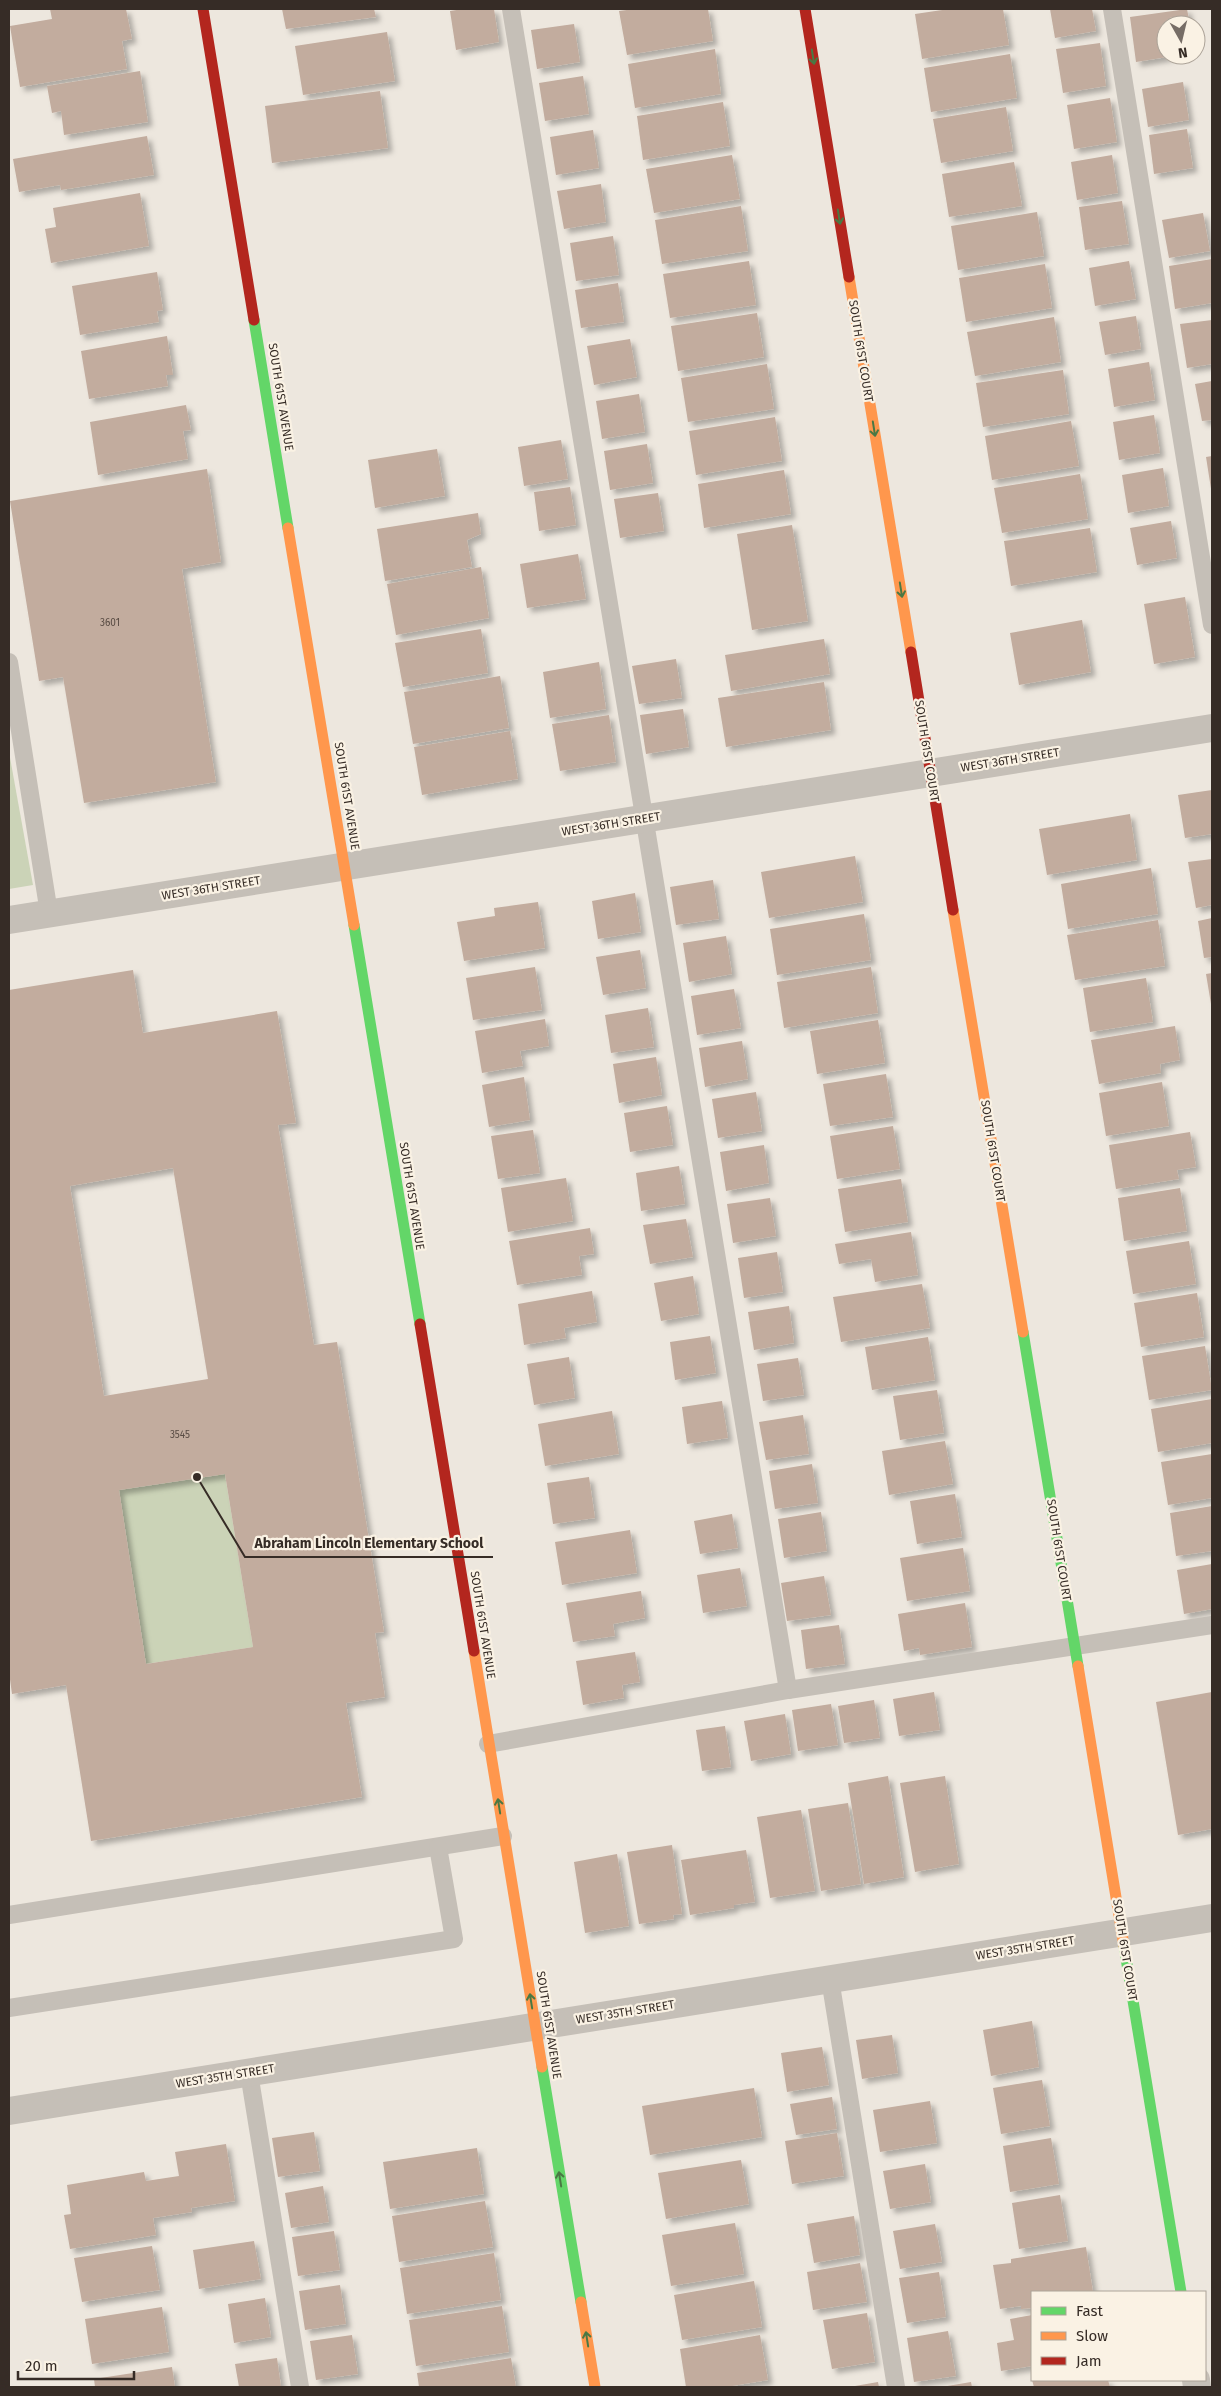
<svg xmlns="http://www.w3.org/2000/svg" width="1221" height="2396" font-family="'Fira Sans',sans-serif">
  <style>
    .green { fill: #cbd3b7 }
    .building { fill: #c2ac9e; fill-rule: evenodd; filter: url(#shadow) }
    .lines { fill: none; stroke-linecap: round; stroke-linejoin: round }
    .lane { stroke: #c5bfb7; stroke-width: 18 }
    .street { stroke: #c5bfb7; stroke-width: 28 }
    .fast { stroke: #63d668; stroke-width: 11 }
    .slow { stroke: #ff974d; stroke-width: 11 }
    .jam { stroke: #b3261e; stroke-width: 11 }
    .oneway { stroke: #4a7844 }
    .labels { text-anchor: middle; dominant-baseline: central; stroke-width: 4.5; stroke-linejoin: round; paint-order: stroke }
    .number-label { font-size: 10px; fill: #594c44 }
    .street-label { font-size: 12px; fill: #362c26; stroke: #faf2e4 }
    .leader { fill: none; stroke: #362c26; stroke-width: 2 }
    .callout-dot { fill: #362c26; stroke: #faf2e4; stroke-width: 2 }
    .callout-label { font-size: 14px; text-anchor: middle; font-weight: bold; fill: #362c26; stroke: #faf2e4; stroke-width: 4.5; stroke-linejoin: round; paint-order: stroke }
  </style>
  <defs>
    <filter id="shadow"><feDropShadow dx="4.5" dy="4.5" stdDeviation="2.5" flood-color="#0004"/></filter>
  </defs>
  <rect width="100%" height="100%" fill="#ede7de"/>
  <g class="green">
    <polygon points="9,752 33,885 9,889"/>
    <polygon points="225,1474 253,1647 146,1664 119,1490"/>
  </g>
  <g class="building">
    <polygon points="50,9 126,9 132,39 122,41 127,69 20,87 10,26 52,19"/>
    <polygon points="282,9 374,9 376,17 286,29"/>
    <polygon points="463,9 494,9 499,42 456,50 450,11"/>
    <polygon points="634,9 708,9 713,41 627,55 619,11"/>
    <polygon points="949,9 1003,9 1009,45 922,59 915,14"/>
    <polygon points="1050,9 1092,9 1096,31 1055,38"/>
    <polygon points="1187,9 1190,25 1166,25 1166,55 1173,56 1136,62 1130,17"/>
    <polygon points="574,24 580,62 537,69 531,30"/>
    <polygon points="387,32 395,81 303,95 295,46"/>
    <polygon points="1100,43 1106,86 1063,93 1056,49"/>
    <polygon points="715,49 721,94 635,108 628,64"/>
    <polygon points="1010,54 1017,98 931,112 924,68"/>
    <polygon points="140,71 148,122 64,135 61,111 52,113 47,86"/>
    <polygon points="583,76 589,114 545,121 539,83"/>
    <polygon points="1183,82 1189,120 1148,127 1142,89"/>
    <polygon points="380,91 388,148 272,163 265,106"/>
    <polygon points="1110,98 1117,142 1074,149 1067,105"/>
    <polygon points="723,102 730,146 643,160 637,116"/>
    <polygon points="1006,107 1013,151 941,163 933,119"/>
    <polygon points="1187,129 1193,168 1154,174 1149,135"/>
    <polygon points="593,130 599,168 556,175 550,137"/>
    <polygon points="147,136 154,175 61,190 60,185 19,192 13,159"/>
    <polygon points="732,155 740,199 654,213 646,169"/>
    <polygon points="1112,155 1118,193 1077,200 1071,162"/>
    <polygon points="1014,162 1022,206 949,217 942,174"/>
    <polygon points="601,184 606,222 564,229 557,191"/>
    <polygon points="140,193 149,246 51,263 45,229 56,227 53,208"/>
    <polygon points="1122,201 1129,244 1085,250 1079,207"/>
    <polygon points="741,206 748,251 662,264 655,220"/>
    <polygon points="1037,212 1044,256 958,270 951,226"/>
    <polygon points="1203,213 1210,251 1169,258 1162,220"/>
    <polygon points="613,236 619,275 576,281 570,243"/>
    <polygon points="1212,259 1212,303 1175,309 1169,266"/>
    <polygon points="749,261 756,305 670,318 663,274"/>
    <polygon points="1129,261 1136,299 1095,306 1089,268"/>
    <polygon points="1045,264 1052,308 966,322 959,278"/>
    <polygon points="157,272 163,310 157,311 159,322 80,335 72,286"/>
    <polygon points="618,283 624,322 581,328 575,290"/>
    <polygon points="757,313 764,357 678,371 671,326"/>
    <polygon points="1136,316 1141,349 1105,355 1099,322"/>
    <polygon points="1054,317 1061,362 975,376 967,332"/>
    <polygon points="1212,320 1212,364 1187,368 1180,324"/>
    <polygon points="167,336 173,375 166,375 168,386 89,399 81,351"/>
    <polygon points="630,339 637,377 594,385 587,346"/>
    <polygon points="1149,362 1155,400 1114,407 1108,369"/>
    <polygon points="767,364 774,409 688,422 681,378"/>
    <polygon points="1063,370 1069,414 983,427 976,383"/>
    <polygon points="1212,381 1212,420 1202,421 1195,384"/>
    <polygon points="639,394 645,432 602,439 596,401"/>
    <polygon points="186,405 191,430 183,431 188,459 98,475 90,422"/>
    <polygon points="1154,415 1160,453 1119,460 1113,422"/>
    <polygon points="775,417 782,461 696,475 689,431"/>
    <polygon points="1071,421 1079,466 992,480 985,436"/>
    <polygon points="561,440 568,479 524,486 518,447"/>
    <polygon points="647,444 653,483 610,490 604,451"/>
    <polygon points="437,449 445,496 375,508 368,460"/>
    <polygon points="1212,456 1212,488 1211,489 1206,457"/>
    <polygon points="1163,468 1169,506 1128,513 1122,475"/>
    <polygon points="207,469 221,562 182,569 216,782 84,803 63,677 39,681 10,501"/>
    <polygon points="784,470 791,514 704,528 698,484"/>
    <polygon points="1080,474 1088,519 1002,533 994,488"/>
    <polygon points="570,487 576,525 539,531 534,492"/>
    <polygon points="658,493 664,531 620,538 614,499"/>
    <polygon points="478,513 481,534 467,540 472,567 385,581 377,529"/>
    <polygon points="1171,521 1177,558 1137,565 1130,528"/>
    <polygon points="792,525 808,621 752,630 737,534"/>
    <polygon points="1090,528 1097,572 1011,586 1004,541"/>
    <polygon points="578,554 586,599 527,608 520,564"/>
    <polygon points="481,567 489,618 396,635 387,584"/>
    <polygon points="1185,597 1195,657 1154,664 1144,604"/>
    <polygon points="1082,620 1091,672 1019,685 1010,633"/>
    <polygon points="481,629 488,673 403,687 395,643"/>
    <polygon points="824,639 830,674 731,691 725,655"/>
    <polygon points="676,659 682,698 639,704 632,666"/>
    <polygon points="599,662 606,709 550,718 543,672"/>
    <polygon points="500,676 509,728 413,744 404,692"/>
    <polygon points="824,682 831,730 726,747 718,698"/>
    <polygon points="683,709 689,747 646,754 640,715"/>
    <polygon points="609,715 616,762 560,771 552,724"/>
    <polygon points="510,731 518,779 422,795 414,747"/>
    <polygon points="1212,790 1212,834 1185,838 1178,795"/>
    <polygon points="1130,814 1137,860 1047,875 1039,829"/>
    <polygon points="855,856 863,902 769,918 761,872"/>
    <polygon points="1212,859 1212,905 1196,908 1188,862"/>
    <polygon points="1151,868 1158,914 1068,929 1061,884"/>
    <polygon points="713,880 719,919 676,925 670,887"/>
    <polygon points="635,893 641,932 598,939 592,901"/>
    <polygon points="538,902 545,948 464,961 457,922 495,916 494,908"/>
    <polygon points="864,914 871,960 777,975 770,929"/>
    <polygon points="1212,918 1212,957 1204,958 1198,921"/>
    <polygon points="1158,920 1165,966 1075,980 1067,935"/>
    <polygon points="726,936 732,974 689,982 683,943"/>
    <polygon points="640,950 646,988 603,995 596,957"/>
    <polygon points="535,967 542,1010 473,1020 466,978"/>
    <polygon points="871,967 878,1013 784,1028 777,982"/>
    <path d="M133,970l10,63 134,-22 19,112 -18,2 36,220 23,-3 47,290 -9,1 10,64 -39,6 16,94 -271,44 -25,-156 -54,9 -3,-22v-682zM173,1168l35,211 -104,17 -34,-210zM225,1474l28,173 -107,17 -27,-174z"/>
    <polygon points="1212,973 1212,1003 1211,1004 1206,974"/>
    <polygon points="1146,978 1153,1022 1090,1032 1083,988"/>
    <polygon points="734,989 741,1028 697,1035 691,996"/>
    <polygon points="648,1008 654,1047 611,1053 605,1015"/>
    <polygon points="545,1019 549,1046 520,1051 523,1066 482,1073 475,1031"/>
    <polygon points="878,1020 885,1063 817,1074 810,1031"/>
    <polygon points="1175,1026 1180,1060 1160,1064 1161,1073 1099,1084 1091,1040"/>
    <polygon points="742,1041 748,1079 705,1087 699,1048"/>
    <polygon points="656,1057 662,1095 619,1103 613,1064"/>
    <polygon points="886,1074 893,1117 830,1126 823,1084"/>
    <polygon points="524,1077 530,1120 489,1127 482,1085"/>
    <polygon points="1162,1082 1169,1126 1106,1136 1099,1093"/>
    <polygon points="756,1092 762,1131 718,1138 712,1099"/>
    <polygon points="667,1106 673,1145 630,1152 624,1113"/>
    <polygon points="893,1126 900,1169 837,1179 830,1136"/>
    <polygon points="533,1130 540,1173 498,1179 491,1136"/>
    <polygon points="1190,1132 1196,1167 1177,1170 1179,1179 1116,1189 1109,1145"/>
    <polygon points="764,1145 769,1183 726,1191 720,1152"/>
    <polygon points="679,1166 685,1204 641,1211 636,1173"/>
    <polygon points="566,1178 573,1221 508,1232 501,1188"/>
    <polygon points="901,1179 908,1222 845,1232 838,1189"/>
    <polygon points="1180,1188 1187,1231 1124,1241 1118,1198"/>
    <polygon points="770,1198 776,1236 733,1243 727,1204"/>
    <polygon points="686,1219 693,1257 650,1264 643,1225"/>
    <polygon points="590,1228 594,1254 579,1256 582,1275 517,1285 509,1241"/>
    <polygon points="911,1232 918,1275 875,1282 871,1259 839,1264 835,1244"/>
    <polygon points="1189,1241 1196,1284 1133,1294 1126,1251"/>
    <polygon points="777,1252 783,1292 744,1298 738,1258"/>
    <polygon points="693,1276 699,1314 661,1321 654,1283"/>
    <polygon points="922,1284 930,1328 841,1342 833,1297"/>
    <polygon points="592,1291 597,1322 564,1328 566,1338 524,1345 518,1304"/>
    <polygon points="1197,1293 1204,1337 1141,1347 1134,1303"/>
    <polygon points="789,1306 794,1343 754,1350 748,1312"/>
    <polygon points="710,1336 716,1373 675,1380 670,1342"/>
    <polygon points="928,1337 935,1380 872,1390 865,1347"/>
    <polygon points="1205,1346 1212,1390 1149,1400 1142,1356"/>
    <polygon points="569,1357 575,1398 534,1405 527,1364"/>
    <polygon points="798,1358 804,1395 763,1401 757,1364"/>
    <polygon points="937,1390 944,1433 900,1440 893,1396"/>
    <polygon points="1212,1399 1212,1443 1158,1452 1151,1409"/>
    <polygon points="722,1401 728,1438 687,1444 682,1407"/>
    <polygon points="612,1411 619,1454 545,1466 538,1424"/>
    <polygon points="803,1415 809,1454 766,1460 759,1422"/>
    <polygon points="945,1441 953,1484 889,1495 882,1451"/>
    <polygon points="1212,1454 1212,1498 1168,1505 1161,1462"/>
    <polygon points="812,1464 818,1503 775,1509 769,1471"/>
    <polygon points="589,1477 595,1518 553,1524 547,1483"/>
    <polygon points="955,1494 962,1537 917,1544 910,1501"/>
    <polygon points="1212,1506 1212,1551 1176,1556 1170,1513"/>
    <polygon points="821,1512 827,1551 784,1558 778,1519"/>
    <polygon points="732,1514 738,1548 700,1554 694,1521"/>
    <polygon points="630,1530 637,1573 562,1585 555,1542"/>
    <polygon points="963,1548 970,1591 907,1601 900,1558"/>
    <polygon points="1212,1564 1212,1609 1184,1614 1177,1570"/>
    <polygon points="740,1568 747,1606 703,1613 697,1575"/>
    <polygon points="824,1576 831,1615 787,1621 781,1583"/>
    <polygon points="641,1591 645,1618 613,1624 615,1636 573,1642 566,1603"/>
    <polygon points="965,1603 972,1647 920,1655 919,1648 904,1651 898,1614"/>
    <polygon points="839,1625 845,1664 806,1669 801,1630"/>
    <polygon points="635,1652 640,1682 622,1685 624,1698 583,1705 576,1661"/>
    <polygon points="934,1692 940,1730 899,1736 893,1699"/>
    <polygon points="1212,1692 1212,1829 1178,1835 1156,1702"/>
    <polygon points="874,1700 880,1738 844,1743 838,1706"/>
    <polygon points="831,1704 838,1745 798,1751 792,1710"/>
    <polygon points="785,1714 791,1754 751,1761 744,1721"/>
    <polygon points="725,1726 731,1767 702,1771 696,1730"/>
    <polygon points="888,1776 904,1877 864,1884 848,1783"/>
    <polygon points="945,1776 959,1864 915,1872 900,1783"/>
    <polygon points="848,1803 861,1884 821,1891 808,1809"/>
    <polygon points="801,1810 815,1891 770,1898 757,1817"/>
    <polygon points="672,1845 682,1914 673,1915 674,1919 639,1924 627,1852"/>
    <polygon points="746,1850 755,1902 734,1905 734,1908 690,1915 681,1860"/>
    <polygon points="617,1854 629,1926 585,1933 574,1862"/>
    <polygon points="1032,2021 1039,2067 991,2076 983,2030"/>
    <polygon points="892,2035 898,2073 862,2079 856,2040"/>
    <polygon points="822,2047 829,2085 787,2092 781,2053"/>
    <polygon points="1042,2080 1050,2126 1001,2134 993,2088"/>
    <polygon points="754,2088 762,2137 650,2155 642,2106"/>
    <polygon points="832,2097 837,2129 796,2135 790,2104"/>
    <polygon points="930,2101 937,2143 880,2152 873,2110"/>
    <polygon points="314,2132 320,2171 278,2177 272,2138"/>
    <polygon points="837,2133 844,2176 792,2184 785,2141"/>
    <polygon points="1051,2138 1059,2184 1010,2192 1003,2146"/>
    <polygon points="226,2144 235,2201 191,2208 192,2212 153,2218 156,2235 70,2249 64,2215 71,2214 67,2185 144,2172 146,2181 179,2176 175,2152"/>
    <polygon points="477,2148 484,2194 390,2209 383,2162"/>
    <polygon points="741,2160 749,2204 666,2219 658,2173"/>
    <polygon points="925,2164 931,2202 890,2209 883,2171"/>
    <polygon points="323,2186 329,2222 291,2228 285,2193"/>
    <polygon points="1060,2195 1068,2241 1019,2249 1012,2203"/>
    <polygon points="485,2201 493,2247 399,2262 392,2216"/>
    <polygon points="854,2216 860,2255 814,2263 807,2224"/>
    <polygon points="735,2223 744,2274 671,2286 662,2235"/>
    <polygon points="935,2224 942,2262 900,2269 893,2231"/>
    <polygon points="334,2231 340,2270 298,2276 292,2237"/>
    <polygon points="254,2241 261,2279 199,2289 193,2250"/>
    <polygon points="152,2246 160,2290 82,2302 74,2258"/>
    <polygon points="1086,2247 1093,2292 1032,2292 1032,2308 1021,2309 1021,2306 1000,2309 993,2265 1011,2263 1011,2259"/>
    <polygon points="494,2253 501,2300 407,2314 400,2268"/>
    <polygon points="860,2263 867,2302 813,2310 807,2272"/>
    <polygon points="939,2272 946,2317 907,2323 899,2278"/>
    <polygon points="754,2281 762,2327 682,2340 674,2295"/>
    <polygon points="340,2285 346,2324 305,2330 299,2291"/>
    <polygon points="265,2298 271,2337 234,2343 228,2304"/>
    <polygon points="502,2306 509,2352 416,2366 409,2320"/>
    <polygon points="162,2307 169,2352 92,2364 85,2319"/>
    <polygon points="867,2313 875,2362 832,2369 823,2320"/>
    <polygon points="1032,2315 1032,2366 1001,2371 997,2343 1014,2340 1010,2319"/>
    <polygon points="948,2331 956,2376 914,2382 907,2338"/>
    <polygon points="352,2335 358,2374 316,2380 310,2341"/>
    <polygon points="760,2335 768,2380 726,2387 686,2387 680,2349"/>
    <polygon points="277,2358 281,2387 239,2387 235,2364"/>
    <polygon points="511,2358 516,2387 419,2387 417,2373"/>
    <polygon points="172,2367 175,2387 95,2387 94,2379"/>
    <polygon points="1032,2380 1108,2380 1110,2387 1034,2387"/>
    <polygon points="878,2382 879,2387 855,2387 855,2386"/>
    <polygon points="971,2382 972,2387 948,2387 947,2386"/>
  </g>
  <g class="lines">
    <g class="lane">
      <polyline points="511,9 788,1690"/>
      <polyline points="1112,9 1212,625"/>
      <polyline points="9,662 49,913"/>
      <polyline points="488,1744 788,1690 1212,1625"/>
      <polyline points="9,1915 503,1836"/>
      <polyline points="830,1979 896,2387"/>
      <polyline points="9,2008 454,1939 438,1847"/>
      <polyline points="249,2073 300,2387"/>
    </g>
    <g class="street">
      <polyline points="9,920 1212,728"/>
      <polyline points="9,2111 1212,1918"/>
      <polyline points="1196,2380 1197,2387"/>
    </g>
    <g class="fast">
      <polyline points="254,320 288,528"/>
      <polyline points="354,925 420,1324"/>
      <polyline points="1023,1332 1078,1666"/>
      <polyline points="1124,1946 1181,2292"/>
      <polyline points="542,2067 581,2302"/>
    </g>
    <g class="slow">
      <polyline points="849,277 911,652"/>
      <polyline points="288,528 354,925"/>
      <polyline points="953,910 1023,1332"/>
      <polyline points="474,1651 542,2067"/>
      <polyline points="1078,1666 1124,1946"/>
      <polyline points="581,2302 595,2387"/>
    </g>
    <g class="jam">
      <polyline points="203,9 254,320"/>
      <polyline points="805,9 849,277"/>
      <polyline points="911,652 953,910"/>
      <polyline points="420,1324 474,1651"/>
    </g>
  </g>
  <defs><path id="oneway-shaft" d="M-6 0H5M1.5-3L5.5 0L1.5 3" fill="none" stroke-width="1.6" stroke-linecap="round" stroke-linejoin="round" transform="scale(1.25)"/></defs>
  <g class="oneway">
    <use href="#oneway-shaft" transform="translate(813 57) rotate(81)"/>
    <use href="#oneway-shaft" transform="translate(839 217) rotate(81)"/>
    <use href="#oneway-shaft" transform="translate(874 429) rotate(81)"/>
    <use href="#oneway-shaft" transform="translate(901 590) rotate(81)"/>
    <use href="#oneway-shaft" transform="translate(499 1806) rotate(-99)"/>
    <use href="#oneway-shaft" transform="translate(531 2001) rotate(-99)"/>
    <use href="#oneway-shaft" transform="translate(560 2179) rotate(-99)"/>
    <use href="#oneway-shaft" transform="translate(587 2339) rotate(-99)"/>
  </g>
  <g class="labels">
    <g class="number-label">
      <text x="110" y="623">3601</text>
      <text x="180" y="1435">3545</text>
    </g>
    <g class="street-label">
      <text transform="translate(861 351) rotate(81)">SOUTH 61ST COURT</text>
      <text transform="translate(281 397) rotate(81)">SOUTH 61ST AVENUE</text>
      <text transform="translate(927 751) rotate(81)">SOUTH 61ST COURT</text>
      <text transform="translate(1010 760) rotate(-9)">WEST 36TH STREET</text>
      <text transform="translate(347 796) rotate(81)">SOUTH 61ST AVENUE</text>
      <text transform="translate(611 824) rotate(-9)">WEST 36TH STREET</text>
      <text transform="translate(211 888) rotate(-9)">WEST 36TH STREET</text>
      <text transform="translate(993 1151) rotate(81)">SOUTH 61ST COURT</text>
      <text transform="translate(412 1196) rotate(81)">SOUTH 61ST AVENUE</text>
      <text transform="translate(1059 1550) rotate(81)">SOUTH 61ST COURT</text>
      <text transform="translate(483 1625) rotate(81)">SOUTH 61ST AVENUE</text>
      <text transform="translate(1025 1948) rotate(-9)">WEST 35TH STREET</text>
      <text transform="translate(1125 1950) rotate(81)">SOUTH 61ST COURT</text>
      <text transform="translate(625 2012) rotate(-9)">WEST 35TH STREET</text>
      <text transform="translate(549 2025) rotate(81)">SOUTH 61ST AVENUE</text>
      <text transform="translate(225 2076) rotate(-9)">WEST 35TH STREET</text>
    </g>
  </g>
  <path class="leader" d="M197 1477L245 1557H493"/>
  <circle class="callout-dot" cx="197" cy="1477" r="5"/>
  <g class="callout-label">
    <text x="369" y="1548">Abraham Lincoln Elementary School</text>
  </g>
  <rect width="1221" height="2396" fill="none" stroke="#362c26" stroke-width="20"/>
  <rect x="1031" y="2291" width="175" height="90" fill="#faf2e4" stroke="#aca398"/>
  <rect x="1041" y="2307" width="25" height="8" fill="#63d668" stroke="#aca398"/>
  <text x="1076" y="2316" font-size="15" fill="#362c26">Fast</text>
  <rect x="1041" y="2332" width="25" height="8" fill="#ff974d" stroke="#aca398"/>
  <text x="1076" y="2341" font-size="15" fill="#362c26">Slow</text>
  <rect x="1041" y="2357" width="25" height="8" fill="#b3261e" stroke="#aca398"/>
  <text x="1076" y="2366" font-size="15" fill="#362c26">Jam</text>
  <g transform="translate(1181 40) rotate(172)"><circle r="24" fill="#faf2e4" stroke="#aca398"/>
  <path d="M0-4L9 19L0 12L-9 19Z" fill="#766d66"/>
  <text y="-8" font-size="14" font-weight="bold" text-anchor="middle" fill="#362c26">N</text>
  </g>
  <path d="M18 2371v8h116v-8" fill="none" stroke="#362c26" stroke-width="2.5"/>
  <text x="25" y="2371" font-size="15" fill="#362c26" stroke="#faf2e4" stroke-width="4" paint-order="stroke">20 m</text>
</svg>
